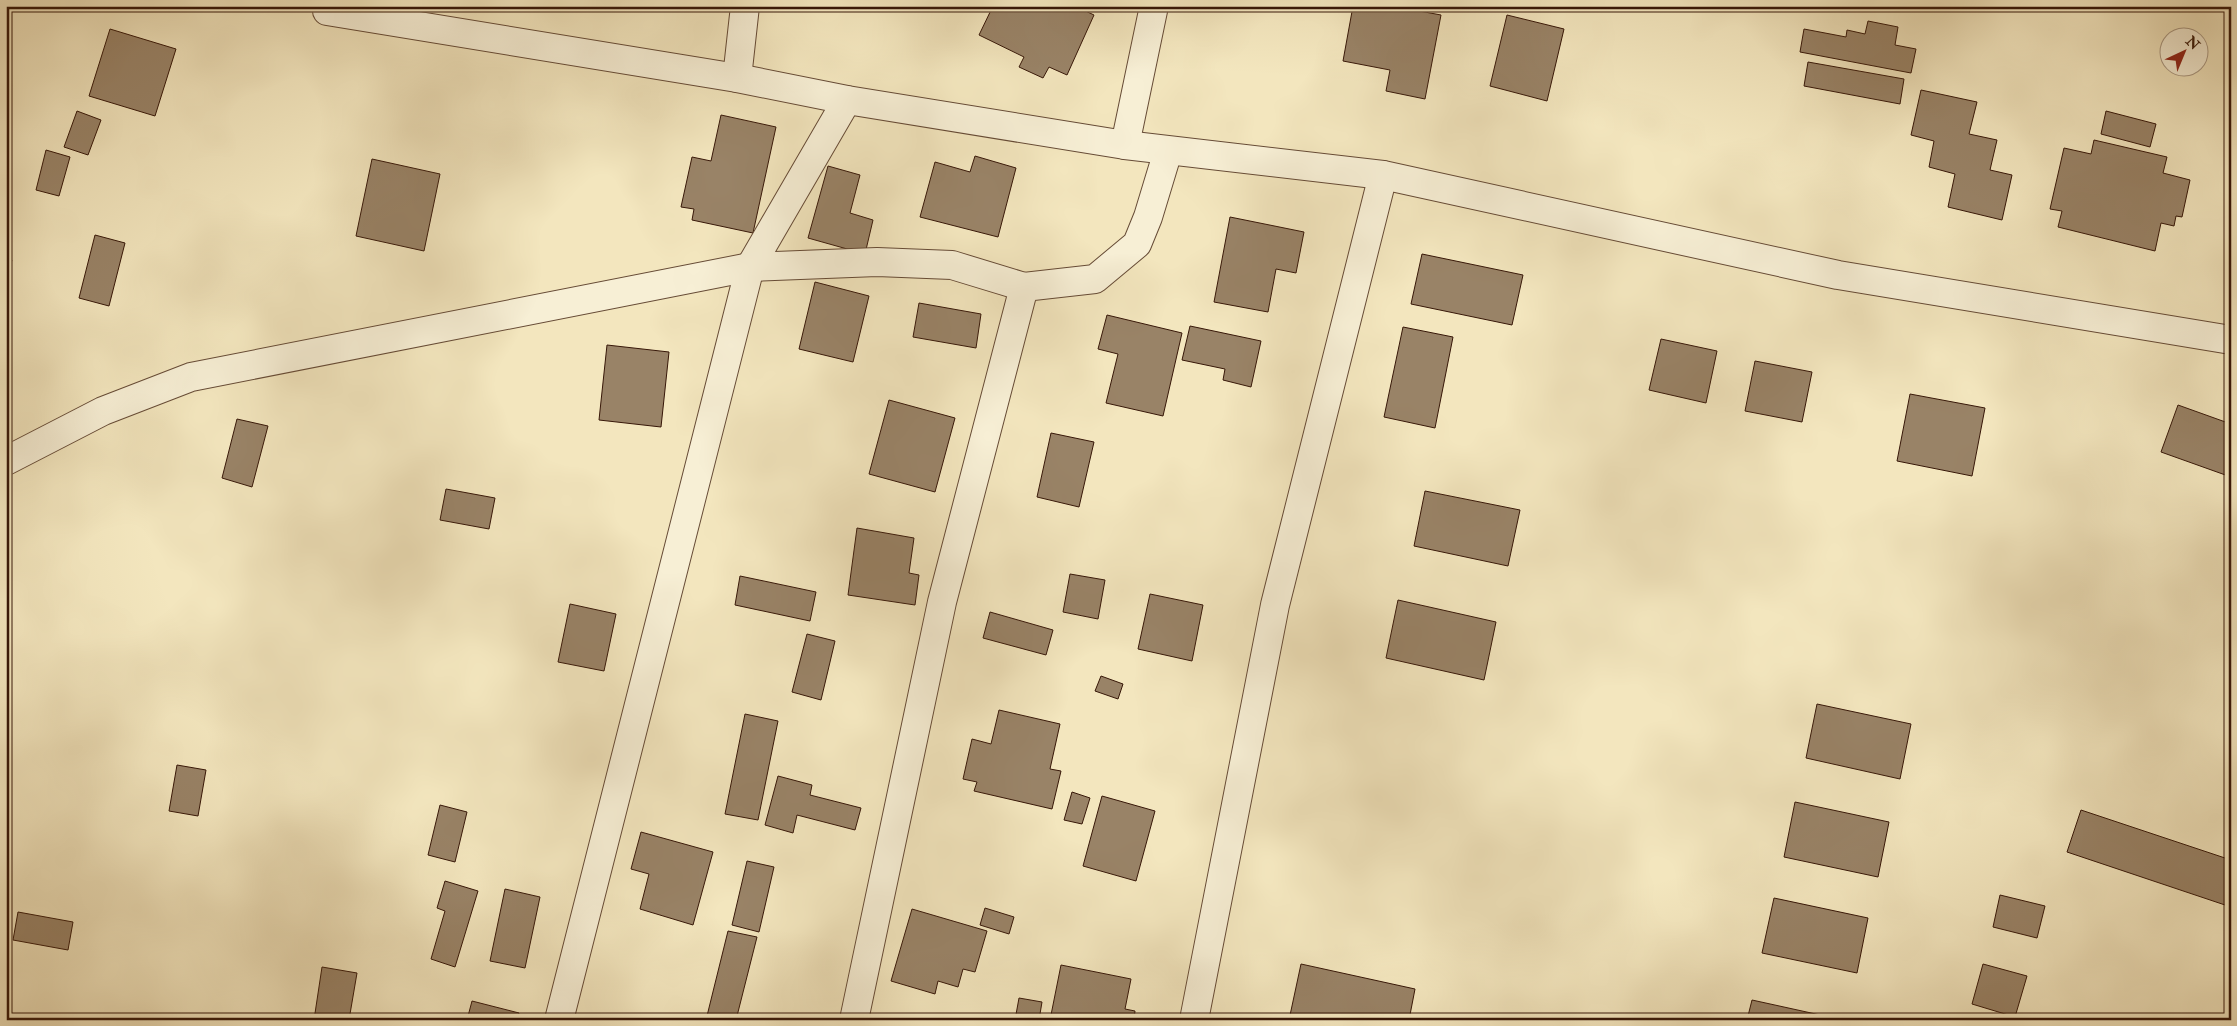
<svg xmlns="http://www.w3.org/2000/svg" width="2237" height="1026" font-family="'IM FELL Double Pica',serif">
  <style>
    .building { fill: #998367; stroke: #371708 }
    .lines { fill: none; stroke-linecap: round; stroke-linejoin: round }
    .street-casing { stroke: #664b36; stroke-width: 30 }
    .street { stroke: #f7efd5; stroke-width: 28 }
  </style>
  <rect width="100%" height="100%" fill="#f3e6be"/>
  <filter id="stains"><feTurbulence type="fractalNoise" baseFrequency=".004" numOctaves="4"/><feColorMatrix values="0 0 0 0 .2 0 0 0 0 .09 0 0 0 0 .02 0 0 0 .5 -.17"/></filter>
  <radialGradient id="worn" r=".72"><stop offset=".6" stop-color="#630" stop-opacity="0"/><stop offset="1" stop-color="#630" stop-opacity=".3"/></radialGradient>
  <g class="building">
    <polygon points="993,6 1075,6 1094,15 1067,75 1049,67 1043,78 1019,67 1024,57 979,35"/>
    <polygon points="1353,6 1415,6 1414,10 1441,15 1425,99 1386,91 1390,70 1343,61"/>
    <polygon points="1507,15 1564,29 1547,101 1490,86"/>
    <polygon points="1868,21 1898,27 1895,45 1916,49 1911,73 1800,52 1804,29 1846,37 1847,30 1865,34"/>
    <polygon points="110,29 176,49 155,116 89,96"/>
    <polygon points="1808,62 1904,79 1900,104 1804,86"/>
    <polygon points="1921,90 1977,102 1969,134 1997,140 1990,170 2012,175 2002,220 1948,207 1955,174 1929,167 1934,141 1911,135"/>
    <polygon points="77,111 101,120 88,155 64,147"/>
    <polygon points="2106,111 2156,124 2150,147 2101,134"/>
    <polygon points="721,115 776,127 753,233 692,220 694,209 681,207 692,157 711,161"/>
    <polygon points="2094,140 2167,157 2163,173 2190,180 2182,217 2176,216 2174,226 2161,223 2155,251 2058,227 2062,211 2050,209 2064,148 2091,154"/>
    <polygon points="46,150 70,157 59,196 36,190"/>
    <polygon points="975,156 1016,168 998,237 920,217 935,162 970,172"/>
    <polygon points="372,159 440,174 424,251 356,236"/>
    <polygon points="828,166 860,175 850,213 873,220 865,254 808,238"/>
    <polygon points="1230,217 1304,232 1296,273 1276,269 1268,312 1214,302"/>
    <polygon points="95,235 125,243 109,306 79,298"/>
    <polygon points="1422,254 1523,275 1512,325 1411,304"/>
    <polygon points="6,259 12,260 6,281"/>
    <polygon points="815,282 869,296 853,362 799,349"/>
    <polygon points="919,303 981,314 976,348 913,337"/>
    <polygon points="1107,315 1182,333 1163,416 1106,403 1118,354 1098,349"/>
    <polygon points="1190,326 1261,341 1251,387 1223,380 1225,369 1182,360"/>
    <polygon points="1403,327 1453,337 1435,428 1384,417"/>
    <polygon points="1661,339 1717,351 1706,403 1649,390"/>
    <polygon points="607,345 669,352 661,427 599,420"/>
    <polygon points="1755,361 1812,372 1802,422 1745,411"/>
    <polygon points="1910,394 1985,408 1972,476 1897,461"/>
    <polygon points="889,400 955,418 935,492 869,474"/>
    <polygon points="2178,405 2231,424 2231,477 2161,452"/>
    <polygon points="237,419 268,426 252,487 222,478"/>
    <polygon points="1051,433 1094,442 1079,507 1037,497"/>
    <polygon points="446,489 495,498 489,529 440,520"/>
    <polygon points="1425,491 1520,510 1508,566 1414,546"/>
    <polygon points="857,528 914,538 909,573 919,575 915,605 848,595"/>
    <polygon points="1070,574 1105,580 1098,619 1063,612"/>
    <polygon points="740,576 816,592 810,621 735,605"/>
    <polygon points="1150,594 1203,605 1192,661 1138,649"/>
    <polygon points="1398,600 1496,622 1484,680 1386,658"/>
    <polygon points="570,604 616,614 604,671 558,662"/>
    <polygon points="990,612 1053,630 1046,655 983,638"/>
    <polygon points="807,634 835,641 821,700 792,692"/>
    <polygon points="1101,676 1123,684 1118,699 1095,691"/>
    <polygon points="1817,704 1911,724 1900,779 1806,758"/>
    <polygon points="999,710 1060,724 1050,769 1061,771 1052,809 974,791 977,782 963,779 972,739 991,744"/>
    <polygon points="745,714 778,721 758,820 725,814"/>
    <polygon points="177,765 206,770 198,816 169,811"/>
    <polygon points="778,776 812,785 810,795 861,808 855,830 797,815 793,833 765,825"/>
    <polygon points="1072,792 1090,798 1082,824 1064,820"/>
    <polygon points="1102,796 1155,811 1136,881 1083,866"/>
    <polygon points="1795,802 1889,822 1878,877 1784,857"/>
    <polygon points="440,805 467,812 455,862 428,855"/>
    <polygon points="2081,810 2231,860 2231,907 2067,852"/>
    <polygon points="641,832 713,852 693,925 640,909 649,874 631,869"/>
    <polygon points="747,861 774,867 759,932 732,925"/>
    <polygon points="445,881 478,891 455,967 431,959 445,911 437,908"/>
    <polygon points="505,889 540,897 525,968 490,961"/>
    <polygon points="2000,895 2045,906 2037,938 1993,927"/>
    <polygon points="1774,898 1868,918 1857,973 1762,953"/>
    <polygon points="985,908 1014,917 1009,934 980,925"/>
    <polygon points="912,909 987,931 975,972 963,969 958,987 938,981 935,994 891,981"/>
    <polygon points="18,912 73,922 68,950 13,940"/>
    <polygon points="728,931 757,937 736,1020 706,1020"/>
    <polygon points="1301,964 1415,989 1409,1020 1289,1020"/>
    <polygon points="1983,964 2027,976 2015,1017 1972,1004"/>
    <polygon points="1061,965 1131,979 1125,1009 1135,1011 1134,1020 1050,1020"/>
    <polygon points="322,967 357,973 349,1020 314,1020"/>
    <polygon points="1019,998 1042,1002 1039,1020 1015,1020"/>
    <polygon points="1752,1000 1843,1020 1747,1020"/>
    <polygon points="472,1001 519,1013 517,1020 467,1020"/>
  </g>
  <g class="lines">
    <defs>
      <g id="street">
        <polyline points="327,11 737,78 847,100 1125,145 1383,175 1838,275 2231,340"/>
        <polyline points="737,78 745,6"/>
        <polyline points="1125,145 1154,6"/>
        <polyline points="6,461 103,411 191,377 750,267 877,262 952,265 1024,287"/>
        <polyline points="559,1020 750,267 847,100"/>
        <polyline points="854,1020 942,602 1024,287 1095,279 1137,244 1148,217 1168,151"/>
        <polyline points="1194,1020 1275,605 1383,175"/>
      </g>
    </defs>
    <use href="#street" class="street-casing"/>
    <use href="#street" class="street"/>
  </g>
  <rect width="2237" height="1026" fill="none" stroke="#f3e6be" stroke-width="25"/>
  <rect x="8" y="8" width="2222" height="1011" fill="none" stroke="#371708" stroke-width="2.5"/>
  <rect x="12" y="12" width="2212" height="1001" fill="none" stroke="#371708"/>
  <g transform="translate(2184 52) rotate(44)"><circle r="24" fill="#f7efd5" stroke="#aa9983"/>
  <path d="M0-4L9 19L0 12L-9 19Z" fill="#8f2418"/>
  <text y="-8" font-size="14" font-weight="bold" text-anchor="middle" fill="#371708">N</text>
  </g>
  <rect width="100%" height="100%" filter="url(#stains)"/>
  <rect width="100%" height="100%" fill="url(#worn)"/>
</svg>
